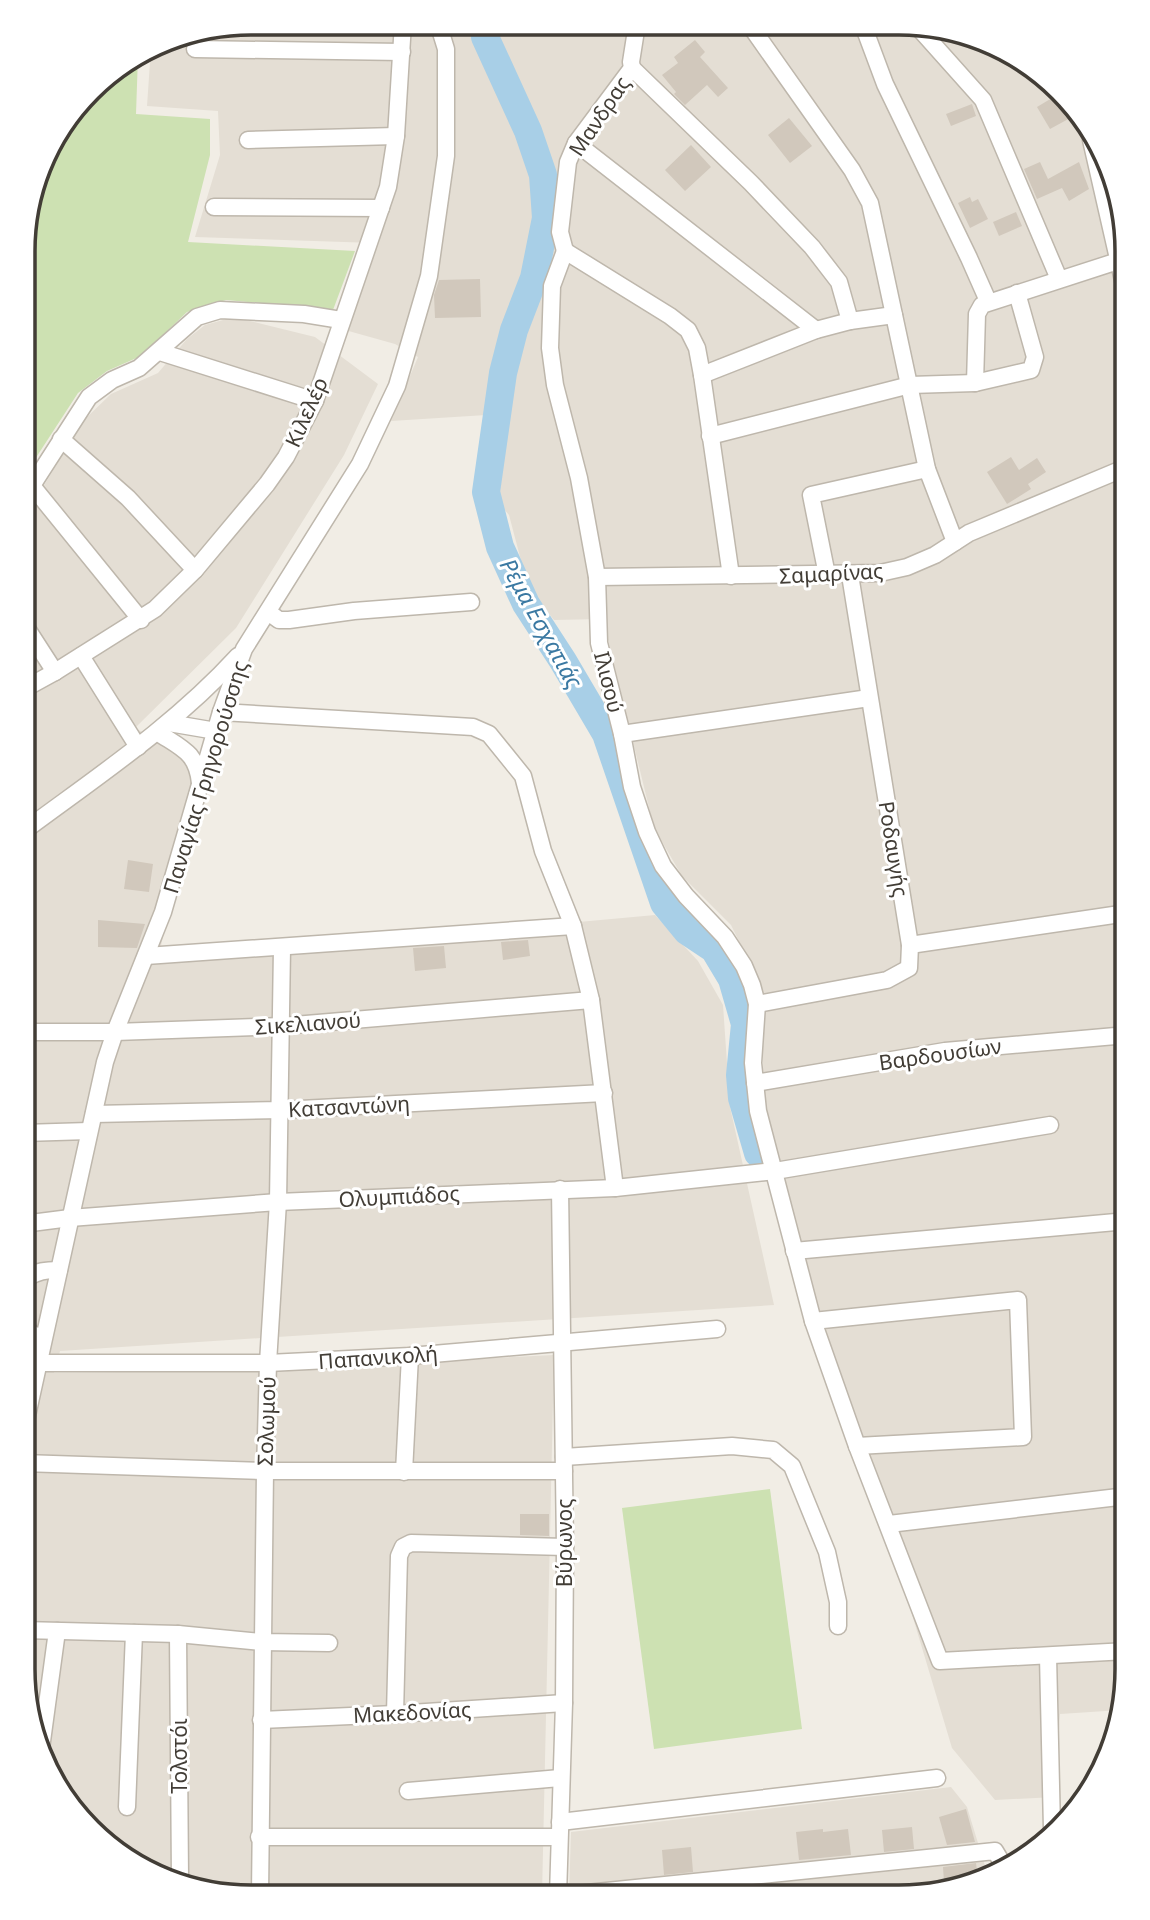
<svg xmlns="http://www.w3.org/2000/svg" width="1150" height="1920" font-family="'Noto Sans',sans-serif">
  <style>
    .residential { fill: #e4ded4 }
    .green { fill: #cde1b2 }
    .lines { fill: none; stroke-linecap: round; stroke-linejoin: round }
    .river { stroke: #a8cfe7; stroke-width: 28 }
    .building { fill: #d1c8bc }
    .minor-casing { stroke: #beb7ac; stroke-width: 19 }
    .minor { stroke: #fff; stroke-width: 16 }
    .labels { text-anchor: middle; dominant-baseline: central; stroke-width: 6; stroke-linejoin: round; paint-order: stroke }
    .street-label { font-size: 21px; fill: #423d36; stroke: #fff }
    .water-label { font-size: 23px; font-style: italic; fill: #3b79a2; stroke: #fff }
    .rim { fill: none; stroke: #423d36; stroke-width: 3.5 }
  </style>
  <rect width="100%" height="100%" fill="#f1ede5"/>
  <g class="residential">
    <polygon points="251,23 929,25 1038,70 1110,164 1127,251 1127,1684 1121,1710 1060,1714 1055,1797 995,1800 952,1748 861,1444 813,1294 764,1100 761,986 731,925 682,876 654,828 603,619 554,620 528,587 509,515 493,496 502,414 391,421 418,357 395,344 345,330 374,243 195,237 220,155 218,111 147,106 151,48 164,40"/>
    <polygon points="234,317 315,337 378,384 344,455 236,628 135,728 180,752 196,774 158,961 655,915 698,961 723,1005 730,1107 774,1305 60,1351 54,1373 259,1370 554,1355 542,1896 222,1895 112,1850 40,1756 23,1669 24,518 84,420 111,394 158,373 187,339 205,325"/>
    <polygon points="951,1787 967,1807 985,1866 992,1875 986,1880 899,1897 569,1896 571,1832"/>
  </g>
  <g class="green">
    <polygon points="138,56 136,114 210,119 210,155 188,242 355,251 333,310 226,300 187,312 141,356 107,371 78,393 24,476 25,222 46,150 100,80"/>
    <polygon points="770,1489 802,1729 654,1749 622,1508"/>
  </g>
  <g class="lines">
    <polyline class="river" points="484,23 485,37 528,131 543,175 546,218 534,278 514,330 503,373 486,492 500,547 526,604 563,661 606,734 664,903 687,931 714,949 732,979 745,1024 740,1075 742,1098 758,1153"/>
  </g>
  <g class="building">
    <polygon points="695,40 705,52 700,57 728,88 718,97 707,85 685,105 674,94 676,92 662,75 678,63 674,57"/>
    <polygon points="1057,95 1072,117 1050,129 1037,107"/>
    <polygon points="972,104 976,116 951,126 946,114"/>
    <polygon points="789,118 812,146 790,163 768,135"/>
    <polygon points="691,145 711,167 685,191 665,170"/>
    <polygon points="1040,162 1048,179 1079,162 1089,189 1069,201 1062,188 1037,199 1024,169"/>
    <polygon points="970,197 972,202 978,199 988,219 970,228 958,203"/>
    <polygon points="1016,212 1022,226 999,236 993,222"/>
    <polygon points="480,279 481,317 435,318 434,295 439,280"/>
    <polygon points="1011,457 1019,470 1037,458 1046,472 1028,484 1031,489 1007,504 987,472"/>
    <polygon points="128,860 153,864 149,892 124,889"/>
    <polygon points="98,920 145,924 137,948 98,947"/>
    <polygon points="528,940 530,956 503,960 501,942"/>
    <polygon points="444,946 446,968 415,971 413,948"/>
    <polygon points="520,1514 549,1514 549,1536 520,1535"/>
    <polygon points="966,1809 975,1842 947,1845 939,1817"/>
    <polygon points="912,1827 914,1849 884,1852 882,1830"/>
    <polygon points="823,1829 823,1832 848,1829 851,1855 799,1860 796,1832"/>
    <polygon points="691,1847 693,1872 664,1875 662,1850"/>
    <polygon points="976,1863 978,1879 944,1882 943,1867"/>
  </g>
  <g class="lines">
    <defs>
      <g id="minor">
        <polyline points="749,24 852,170 870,203 927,469 955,542"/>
        <polyline points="863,25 885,84 969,258 988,301"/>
        <polyline points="916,25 983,100 1059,279"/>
        <polyline points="195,49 402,52"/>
        <polyline points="632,68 751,183 812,247 839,282 850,321"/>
        <polyline points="248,140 396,136"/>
        <polyline points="1091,140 1127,298"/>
        <polyline points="576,143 816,330"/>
        <polyline points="214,207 381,208"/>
        <polyline points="565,251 552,286 550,348 555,385 579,478 597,577 599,643 622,734 632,787 647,832 663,866 686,896 725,937 744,966 752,985 757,1004 753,1063 758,1111 813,1321 857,1446 940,1661 1127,1651"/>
        <polyline points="565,251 670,316 688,330 697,348 702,375 731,576"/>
        <polyline points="565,251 560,232 568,162 576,143 632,68 631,62 637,24"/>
        <polyline points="160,352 315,401"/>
        <polyline points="702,375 816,330 850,321 894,315"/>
        <polyline points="975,383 977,314 982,305 1118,261"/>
        <polyline points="710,436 910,385 975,383 1031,370 1035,357 1017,293"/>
        <polyline points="61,439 128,498 195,570"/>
        <polyline points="33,487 141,620"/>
        <polyline points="24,498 89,397 112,380 139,368 197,317 220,310 304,314 341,320"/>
        <polyline points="827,575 811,495 927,469"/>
        <polyline points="597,577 880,573 907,567 935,555 969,533 1127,467"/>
        <polyline points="268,612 279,620 289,620 354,611 471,602"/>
        <polyline points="24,624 55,672"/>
        <polyline points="81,656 138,747"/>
        <polyline points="24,689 55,672 155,609 195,570 267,484 286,457 315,401 388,187 396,136 403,23"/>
        <polyline points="221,712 473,727 489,734 523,776 543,851 573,926 591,1000 615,1188"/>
        <polyline points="169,723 216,731"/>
        <path d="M157,732c24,16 40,20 43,51"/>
        <polyline points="622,734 869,698"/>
        <path d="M24,831c74,-55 151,-106 214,-175"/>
        <polyline points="910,945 1127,913"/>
        <polyline points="146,956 573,926"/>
        <polyline points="757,1004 887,980 909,968 910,945 850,575"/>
        <polyline points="24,1032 115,1032 282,1026 591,1000"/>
        <polyline points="755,1083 945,1051 1127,1035"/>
        <polyline points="94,1114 281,1110 604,1093"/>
        <polyline points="23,1133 89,1131"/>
        <polyline points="1126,1221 1127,1265"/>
        <polyline points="23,1224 70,1218 278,1202 615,1188 775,1171 1050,1125"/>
        <polyline points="794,1251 1127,1221"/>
        <path d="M25,1290l2,-12c10,-7 19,-8 32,-8"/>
        <polyline points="813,1321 1018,1300 1023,1437 857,1446"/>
        <polyline points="23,1324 32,1334 43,1338"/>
        <polyline points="38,1363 268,1363 410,1356 717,1329"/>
        <polyline points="23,1434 105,1062 115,1032 163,912 221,712 244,649 360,464 397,386 429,276 446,156 446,49 438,23"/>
        <polyline points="564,1457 732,1446 773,1450 792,1466 827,1552 838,1602 838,1626"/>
        <polyline points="23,1463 265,1471 564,1471"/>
        <polyline points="404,1472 410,1356"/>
        <polyline points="889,1524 1127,1496"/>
        <polyline points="23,1630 178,1634 261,1642 329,1643"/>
        <polyline points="178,1634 180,1878"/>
        <polyline points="1048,1656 1052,1829"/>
        <polyline points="395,1714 399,1556 403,1547 411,1543 565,1547"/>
        <polyline points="261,1720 395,1714 564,1703"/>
        <polyline points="40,1756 57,1631"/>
        <polyline points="408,1791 560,1778"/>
        <polyline points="127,1807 134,1633"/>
        <polyline points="560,1822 937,1778"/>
        <polyline points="259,1837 558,1837"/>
        <polyline points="260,1895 265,1471 268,1363 278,1202 282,948"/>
        <polyline points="558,1896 564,1703 565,1547 560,1189"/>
        <polyline points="558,1896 995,1851 1004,1866"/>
      </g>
    </defs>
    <use href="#minor" class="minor-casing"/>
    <use href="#minor" class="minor"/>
  </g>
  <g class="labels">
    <g class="street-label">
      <text transform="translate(599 116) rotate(-56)">Μανδρας</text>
      <text transform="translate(306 412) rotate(-66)">Κιλελέρ</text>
      <text transform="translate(831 573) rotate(-3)">Σαμαρίνας</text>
      <text transform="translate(609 682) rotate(76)">Ιλισού</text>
      <text transform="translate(205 777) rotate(-73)">Παναγίας Γρηγορούσσης</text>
      <text transform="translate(894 849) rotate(81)">Ροδαυγής</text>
      <text transform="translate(308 1023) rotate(-4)">Σικελιανού</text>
      <text transform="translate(940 1054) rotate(-8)">Βαρδουσίων</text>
      <text transform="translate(349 1106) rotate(-3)">Κατσαντώνη</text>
      <text transform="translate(399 1196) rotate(-3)">Ολυμπιάδος</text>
      <text transform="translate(378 1357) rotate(-4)">Παπανικολή</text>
      <text transform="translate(266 1421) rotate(-88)">Σολωμού</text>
      <text transform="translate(564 1543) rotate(-90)">Βύρωνος</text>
      <text transform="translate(412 1712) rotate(-3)">Μακεδονίας</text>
      <text transform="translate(179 1756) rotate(-90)">Τολστόι</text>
    </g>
    <g class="water-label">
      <text transform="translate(542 623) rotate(61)">Ρέμα Εσχατιάς</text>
    </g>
  </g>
  <path d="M0 0H1150V1920H0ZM251 35H899A216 216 0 0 1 1115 251V1669A216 216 0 0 1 899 1885H251A216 216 0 0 1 35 1669V251A216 216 0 0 1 251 35Z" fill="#fff" fill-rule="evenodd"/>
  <path class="rim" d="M251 35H899A216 216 0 0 1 1115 251V1669A216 216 0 0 1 899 1885H251A216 216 0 0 1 35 1669V251A216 216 0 0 1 251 35Z"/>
</svg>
